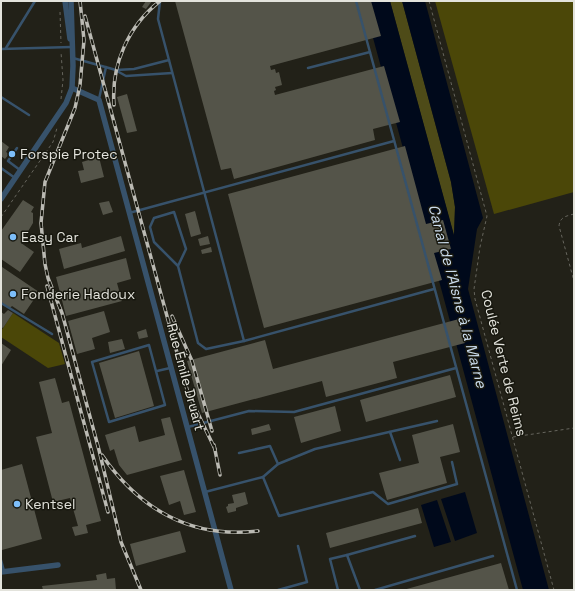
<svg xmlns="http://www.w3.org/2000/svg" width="575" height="591" font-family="'Space Grotesk',sans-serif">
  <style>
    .green { fill: #4b4708 }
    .forest { fill: #4e4b18 }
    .water { fill: #00091b }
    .building { fill: #545449 }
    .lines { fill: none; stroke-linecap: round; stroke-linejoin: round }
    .path { stroke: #66655d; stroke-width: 1; stroke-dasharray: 3 3; stroke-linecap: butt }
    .service { stroke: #37526b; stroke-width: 2.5 }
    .minor { stroke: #37526b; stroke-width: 5.5 }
    .rail-casing { stroke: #bbbab3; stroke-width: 3.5 }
    .rail { stroke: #18180f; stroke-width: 2; stroke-dasharray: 6; stroke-linecap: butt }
    .poi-dot { fill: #7dbef9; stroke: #18180f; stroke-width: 1.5 }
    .labels { text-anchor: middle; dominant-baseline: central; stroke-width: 3; stroke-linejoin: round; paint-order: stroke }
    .poi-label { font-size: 14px; fill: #e3e3dc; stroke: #18180f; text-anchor: start }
    .street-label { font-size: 14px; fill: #e3e3dc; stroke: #18180f }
    .water-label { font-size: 15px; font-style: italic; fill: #cbdced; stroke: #18180f }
  </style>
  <rect width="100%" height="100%" fill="#222118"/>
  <g class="green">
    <polygon points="435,1 574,1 574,192 494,214"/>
    <polygon points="13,313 59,343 65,364 48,368 1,337 1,331"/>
  </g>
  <polygon class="forest" points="390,1 402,1 451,182 455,207 454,236"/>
  <g class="water">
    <polygon points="363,1 390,1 454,235 455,207 451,182 402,1 425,1 483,218 477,229 468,289 549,590 523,590"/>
    <polygon points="465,492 477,533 455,541 441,499"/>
    <polygon points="437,500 451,542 434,547 421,505"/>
  </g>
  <g class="building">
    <polygon points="146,1 152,1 146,9 142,7"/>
    <polygon points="175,1 371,1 381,36 270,66 271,70 275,69 276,73 279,72 282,85 275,87 276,90 274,91 275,95 384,66 400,122 373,129 375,140 234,179 231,168 221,170"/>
    <polygon points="127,94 137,131 127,133 117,97"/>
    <polygon points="1,141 9,147 6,152 9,154 5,159 1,156"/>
    <polygon points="405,146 426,224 443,220 451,249 434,253 442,280 264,328 228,194"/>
    <polygon points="99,157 104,177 81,183 78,171 84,170 82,162"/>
    <polygon points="23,200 34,207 31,212 33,213 33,223 21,243 34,252 20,272 1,259 1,231"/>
    <polygon points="109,201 113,212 103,215 99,203"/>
    <polygon points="195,211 201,234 191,237 185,214"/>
    <polygon points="121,236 125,251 64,269 59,249 81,243 82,248"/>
    <polygon points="208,236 210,244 200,246 198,239"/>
    <polygon points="211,247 212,252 202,254 201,250"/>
    <polygon points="126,258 131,279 117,283 122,301 66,316 56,277"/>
    <polygon points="2,267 39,292 24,314 12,306 10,308 1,302"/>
    <polygon points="8,310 13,313 3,328 1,327 1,312 4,314"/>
    <polygon points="104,311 110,332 92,338 95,349 77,354 68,321"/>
    <polygon points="459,319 465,343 393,362 397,378 326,397 322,381 202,413 187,361 265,340 273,369"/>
    <polygon points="146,329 148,337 139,339 137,332"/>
    <polygon points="122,339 125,349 110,353 108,342"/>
    <polygon points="1,343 11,350 1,366"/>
    <polygon points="139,351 154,406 115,418 99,363"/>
    <polygon points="450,375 456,397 366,422 360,400"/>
    <polygon points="55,378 62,403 69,401 101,521 86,525 88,533 75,536 72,527 78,526 70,498 53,502 36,437 52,433 39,382"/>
    <polygon points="335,406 341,431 301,443 294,417"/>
    <polygon points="170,417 182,460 127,475 119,465 114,449 110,451 105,435 135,426 139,442 165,435 161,419"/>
    <polygon points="269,424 271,430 252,435 251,429"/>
    <polygon points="453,424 460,452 440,457 447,483 387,500 379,473 419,463 412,435"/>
    <polygon points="22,464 42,539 2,550 1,470"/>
    <polygon points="184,470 196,512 184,515 180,501 169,505 160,476"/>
    <polygon points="245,492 248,504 236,508 236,511 228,513 226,507 228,506 228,504 234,503 232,495"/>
    <polygon points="418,508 422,523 330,548 326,533"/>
    <polygon points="180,531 186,552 136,566 130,544"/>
    <polygon points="501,563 509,590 403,590"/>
    <polygon points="106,573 107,579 115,578 116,590 43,590 42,586 97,580 96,575"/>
  </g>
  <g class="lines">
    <g class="path">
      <polyline points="429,1 487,216 480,247 474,289 475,299 554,590"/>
      <polyline points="60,12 61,43"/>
      <polyline points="61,99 63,80 61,52"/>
      <path d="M574,214c-8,2 -14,3 -15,12l15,55"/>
      <polyline points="1,217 53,142 57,128"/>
      <polyline points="513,437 574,428"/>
    </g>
    <g class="service">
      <polyline points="160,1 158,19 244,341"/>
      <polyline points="356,1 517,590"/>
      <polyline points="6,48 35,1"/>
      <polyline points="1,49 71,47"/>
      <polyline points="73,58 116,70 134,69 169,60"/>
      <polyline points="308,68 370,52"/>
      <polyline points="117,71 126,76 172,73"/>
      <polyline points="1,97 29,115"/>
      <polyline points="99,99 106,67"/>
      <polyline points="17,148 8,161 20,170"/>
      <polyline points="1,168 15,178"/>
      <polyline points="129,213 394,141"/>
      <polyline points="178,266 186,249 174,212 154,218 150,227 154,242 178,266 198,343 206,349 244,341 434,289"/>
      <polyline points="1,303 52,334"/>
      <polygon points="149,345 165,405 109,422 92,362"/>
      <polyline points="157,371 170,368"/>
      <polyline points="188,427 249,411 294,412 456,368"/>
      <polyline points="390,432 400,460"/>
      <polyline points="239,453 270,446 278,464"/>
      <polyline points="263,477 278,464 315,449 437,421"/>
      <polyline points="205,492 263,477 279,516 373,492 388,504 457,484 452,462"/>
      <polyline points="1,560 4,571"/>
      <polyline points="278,590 307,582 298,546"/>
      <polyline points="338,590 330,559 347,555"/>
      <polyline points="360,590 347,555 415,536"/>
      <polyline points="375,590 493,556"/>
    </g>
    <g class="minor">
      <polyline points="65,1 70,39"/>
      <polyline points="72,88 99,100 231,590"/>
      <polyline points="1,199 66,103 72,88 73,66 71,1"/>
      <polyline points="1,572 58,565"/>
    </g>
    <defs>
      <g id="rail">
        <polyline points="80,1 84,40 80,85 75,108 45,182 41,223 45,264 48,278 62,313 99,450 121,542 141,590"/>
        <polyline points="85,16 188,393 215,449"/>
        <path d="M114,105c-3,-40 14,-79 46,-104"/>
        <polyline points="47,286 108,512"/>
        <polyline points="172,316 192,361 212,431"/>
        <polyline points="214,445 220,475"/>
        <path d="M102,455c37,54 89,84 156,76"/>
      </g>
    </defs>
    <use href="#rail" class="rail-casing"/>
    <use href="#rail" class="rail"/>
  </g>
  <g class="poi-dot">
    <circle cx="12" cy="154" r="4"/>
    <circle cx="13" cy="237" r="4"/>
    <circle cx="13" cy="294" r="4"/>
    <circle cx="17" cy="504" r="4"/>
  </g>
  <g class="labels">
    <g class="poi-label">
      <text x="20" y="154">Forspie Protec</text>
      <text x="21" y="237">Easy Car</text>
      <text x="21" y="294">Fonderie Hadoux</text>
      <text x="25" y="504">Kentsel</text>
    </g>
    <g class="street-label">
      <text transform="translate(504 363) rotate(76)">Coulée Verte de Reims</text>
      <text transform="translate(186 377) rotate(75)">Rue Émile Druart</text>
    </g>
    <g class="water-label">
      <text transform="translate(458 296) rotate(75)">Canal de l'Aisne à la Marne</text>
    </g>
  </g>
  <rect width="575" height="591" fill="none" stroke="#e3e3dc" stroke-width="4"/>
</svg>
